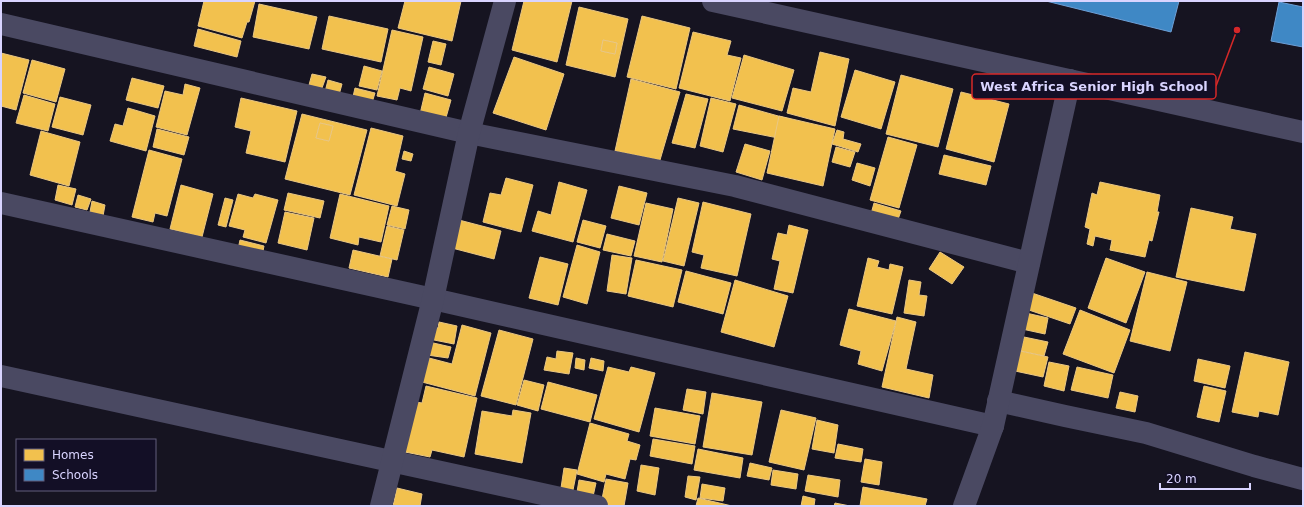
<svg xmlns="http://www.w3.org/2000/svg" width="1304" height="507" font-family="'DejaVu Sans',sans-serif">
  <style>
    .homes { fill: #f2c14e; stroke: #eac783; fill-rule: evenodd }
    .schools { fill: #3f88c5; stroke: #6d9fd6 }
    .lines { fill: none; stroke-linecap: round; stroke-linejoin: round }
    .minor { stroke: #4a4962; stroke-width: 22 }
    .leader { fill: none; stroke: #d62828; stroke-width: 1.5 }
    .callout-dot { fill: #d62828; stroke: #130f26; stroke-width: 1.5 }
    .callout { fill: #130f26; stroke: #d62828; stroke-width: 1.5 }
    .callout-label { font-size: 13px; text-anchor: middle; font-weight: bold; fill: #d9d4ff }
  </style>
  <rect width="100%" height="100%" fill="#161421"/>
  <g class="homes">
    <polygon points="204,1 255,1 249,22 247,22 242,38 198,26"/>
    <polygon points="405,1 461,1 452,41 398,28"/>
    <polygon points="524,1 572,1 557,62 512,50"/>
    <polygon points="259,4 317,17 309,49 253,37"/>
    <path d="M579,7l49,12 -13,58 -49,-12zM603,40l14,3 -2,11 -14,-3z"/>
    <polygon points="329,16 388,29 381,62 322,49"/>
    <polygon points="642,16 690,28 676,89 627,77"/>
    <polygon points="198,29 241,41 237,57 194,46"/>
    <polygon points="392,30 423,37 411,91 400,88 397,100 377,96"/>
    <polygon points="693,32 731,41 727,55 741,58 730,101 679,88"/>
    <polygon points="603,40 617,43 615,54 601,51"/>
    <polygon points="433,41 446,44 441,65 428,62"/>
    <polygon points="820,52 849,59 835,126 787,113 793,88 811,92"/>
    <polygon points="1,53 29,60 16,110 1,106"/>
    <polygon points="744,55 794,70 782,111 732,98"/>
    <polygon points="514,57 564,74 546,130 493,113"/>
    <polygon points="32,60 65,69 56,102 23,93"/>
    <polygon points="364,66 382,71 377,90 359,86"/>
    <polygon points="429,67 454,74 448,96 423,89"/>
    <polygon points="855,70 895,82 881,129 841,117"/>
    <polygon points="312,74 326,77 322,88 309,85"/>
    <polygon points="901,75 953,89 938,147 886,134"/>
    <polygon points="132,78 164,86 158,108 126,100"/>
    <polygon points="631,79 680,92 660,160 615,151"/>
    <polygon points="328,80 342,84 339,95 325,92"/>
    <polygon points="185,84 200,88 187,135 156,127 165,91 183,95"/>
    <polygon points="355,88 375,93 371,106 352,101"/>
    <polygon points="961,92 1009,104 994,162 946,149"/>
    <polygon points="425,93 451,100 445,121 420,114"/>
    <polygon points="686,94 708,99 695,148 672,143"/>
    <polygon points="24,95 55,104 48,131 16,123"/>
    <polygon points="60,97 91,105 83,135 52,127"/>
    <polygon points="241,98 297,111 285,162 246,153 251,131 235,127"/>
    <polygon points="711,98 736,104 723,152 700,146"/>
    <polygon points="739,105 789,119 783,139 733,129"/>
    <polygon points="128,108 155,116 146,151 110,141 115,124 123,126"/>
    <path d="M302,114l65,16 -17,65 -65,-16zM320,123l13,3 -4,15 -13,-3z"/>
    <polygon points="779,116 835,129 823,186 767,173"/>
    <polygon points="320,123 333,126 329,141 316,138"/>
    <polygon points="371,128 403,136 395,171 405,174 397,206 354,195"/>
    <polygon points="157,129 189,137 184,155 153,147"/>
    <polygon points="837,130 844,132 843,139 861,144 858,152 832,144"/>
    <polygon points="41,131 80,142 69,186 30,175"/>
    <polygon points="888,137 917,145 899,208 870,200"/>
    <polygon points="745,144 770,151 762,180 736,172"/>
    <polygon points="836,147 855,152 850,167 832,162"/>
    <polygon points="149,150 182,159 167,216 155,213 153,222 132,217"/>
    <polygon points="404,151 413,154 411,161 402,159"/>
    <polygon points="944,155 991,166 986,185 939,174"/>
    <polygon points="857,163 875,168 870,186 852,180"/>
    <polygon points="506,178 533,185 521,232 483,222 490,193 501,195"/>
    <polygon points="559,182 587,190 573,242 532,231 538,211 551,215"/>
    <polygon points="1100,182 1160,195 1157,212 1159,212 1152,241 1149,240 1145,257 1110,250 1112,240 1095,236 1093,246 1087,244 1090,229 1085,227 1092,193 1097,195"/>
    <polygon points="58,185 76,189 72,205 55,200"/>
    <polygon points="181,185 213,194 202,237 170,229"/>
    <polygon points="619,186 647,193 639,225 611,218"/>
    <polygon points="288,193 324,201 320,218 284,210"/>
    <polygon points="238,194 253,198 255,194 278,200 266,243 243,237 245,230 229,226"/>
    <polygon points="340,194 389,206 381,242 359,237 358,245 330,238"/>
    <polygon points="78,195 91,199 87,210 75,207"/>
    <polygon points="225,198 233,200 226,227 218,225"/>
    <polygon points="678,198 699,203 684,266 663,261"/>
    <polygon points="92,201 105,205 103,216 90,212"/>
    <polygon points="703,202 751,214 737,276 701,268 704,255 692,252"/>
    <polygon points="646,203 673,209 662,262 634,256"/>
    <polygon points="874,203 901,211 897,222 871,214"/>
    <polygon points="392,206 409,210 405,229 387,225"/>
    <polygon points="1191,208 1233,217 1230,229 1256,234 1244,291 1176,277"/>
    <polygon points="285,212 314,218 307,250 278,243"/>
    <polygon points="459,220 501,231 494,259 452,248"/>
    <polygon points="583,220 606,226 600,248 577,242"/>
    <polygon points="789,225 808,230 793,293 774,289 780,261 772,259 778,233 787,235"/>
    <polygon points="387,226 404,230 397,260 380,256"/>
    <polygon points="607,234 635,241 631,256 603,250"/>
    <polygon points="240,240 264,246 262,256 238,249"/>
    <polygon points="577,245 600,252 587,304 563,297"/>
    <polygon points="353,250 392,259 388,277 349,268"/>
    <polygon points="940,252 964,267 952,284 929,269"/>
    <polygon points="612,255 632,258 626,294 607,291"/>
    <polygon points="540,257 568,264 558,305 529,298"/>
    <polygon points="868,258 879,261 877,267 889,270 890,264 903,267 892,314 857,306"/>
    <polygon points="1106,258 1145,272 1126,323 1088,308"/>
    <polygon points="636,260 682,270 673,307 628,296"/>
    <polygon points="686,271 731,283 723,314 678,302"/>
    <polygon points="1147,272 1187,282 1170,351 1130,341"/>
    <polygon points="735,280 788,296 774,347 721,332"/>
    <polygon points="909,280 921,282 919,295 927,296 924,316 904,313"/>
    <polygon points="1029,292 1076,308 1070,324 1023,308"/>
    <polygon points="849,309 896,321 882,371 858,364 861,351 840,345"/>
    <polygon points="1080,310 1130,330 1114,373 1063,354"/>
    <polygon points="1026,313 1048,318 1045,334 1022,329"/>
    <polygon points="897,317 916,322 906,369 933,375 929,398 882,387"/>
    <polygon points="439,322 457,326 454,344 429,339 431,326 438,328"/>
    <polygon points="462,325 491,333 475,396 422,382 429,358 452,364"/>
    <polygon points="499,330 533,339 516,405 481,396"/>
    <polygon points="1024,337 1048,342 1044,356 1021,351"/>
    <polygon points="429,342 451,347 448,358 427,355"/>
    <polygon points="557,351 573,353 569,374 544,370 547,357 556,359"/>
    <polygon points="1020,351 1048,357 1043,377 1015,371"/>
    <polygon points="1245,352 1289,362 1278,415 1259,411 1258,417 1232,412"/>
    <polygon points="576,358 585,360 584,370 575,368"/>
    <polygon points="591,358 604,361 603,371 589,368"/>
    <polygon points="1198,359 1230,366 1225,388 1194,381"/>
    <polygon points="1049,362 1069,366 1064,391 1044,386"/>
    <polygon points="608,367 629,372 631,367 655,373 639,432 594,419"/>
    <polygon points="1077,367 1113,375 1108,398 1071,390"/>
    <polygon points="524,380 544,385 538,411 517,405"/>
    <polygon points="548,382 597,395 590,422 541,409"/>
    <polygon points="426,386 477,398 464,457 432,450 430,457 405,452 416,402 422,403"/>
    <polygon points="1204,386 1226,391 1219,422 1197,417"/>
    <polygon points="687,389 706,392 703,414 683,410"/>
    <polygon points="1120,392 1138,396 1135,412 1116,408"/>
    <polygon points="712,393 762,402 752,455 703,447"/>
    <polygon points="655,408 700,416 695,444 650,436"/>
    <polygon points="513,410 531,413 522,463 475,454 482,411 512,416"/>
    <polygon points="781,410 816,418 804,470 769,462"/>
    <polygon points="817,420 838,425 834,453 812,449"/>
    <polygon points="590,423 629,434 627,441 640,445 636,460 630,459 625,479 606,474 604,482 577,474"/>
    <polygon points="653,439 695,446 692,464 650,456"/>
    <polygon points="838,444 863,449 861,462 835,458"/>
    <polygon points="698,449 743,458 740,478 694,470"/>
    <polygon points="865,459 882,462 879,485 861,482"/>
    <polygon points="750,463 772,468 769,480 747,476"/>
    <polygon points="641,465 659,468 655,495 637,491"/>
    <polygon points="564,468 577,470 573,490 561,488"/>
    <polygon points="773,470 798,474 796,489 771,485"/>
    <polygon points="808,475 840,480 838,497 805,491"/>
    <polygon points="688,476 700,477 696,500 685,497"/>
    <polygon points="606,479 628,483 624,506 613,506 601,504"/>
    <polygon points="579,480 596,483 592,501 576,498"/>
    <polygon points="702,484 725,488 723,501 700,498"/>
    <polygon points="863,487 927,499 925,506 860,506"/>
    <polygon points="397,488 422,494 420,506 393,506"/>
    <polygon points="803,496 815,499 814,506 801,506"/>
    <polygon points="698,498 732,506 696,506"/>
    <polygon points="835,503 850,506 834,506"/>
  </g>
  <g class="schools">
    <polygon points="1046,1 1179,1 1171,32"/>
    <polygon points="1279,2 1303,7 1303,47 1271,41"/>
  </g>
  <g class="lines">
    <g class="minor">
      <polyline points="713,1 1303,132"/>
      <polyline points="1,24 469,133 735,186 1029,263"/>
      <polyline points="1,203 433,299 993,426"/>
      <polyline points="1,376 597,506"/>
      <polyline points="998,401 1065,416 1146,433 1254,466 1303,479"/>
      <polyline points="381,506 433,299 469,133 505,1"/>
      <polyline points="964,506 993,426 1070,80"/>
    </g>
  </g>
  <path class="leader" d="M1237 30L1216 86"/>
  <circle class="callout-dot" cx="1237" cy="30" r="4"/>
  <rect class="callout" x="972" y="74" width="244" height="25" rx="4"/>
  <g class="callout-label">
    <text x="1094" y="91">West Africa Senior High School</text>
  </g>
  <rect width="1304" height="507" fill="none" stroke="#d9d4ff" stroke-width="4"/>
  <rect x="16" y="439" width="140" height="52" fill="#130f26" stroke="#625e7d"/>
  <rect x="24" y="449" width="20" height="12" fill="#f2c14e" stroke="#625e7d"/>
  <text x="52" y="459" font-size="12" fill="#d9d4ff">Homes</text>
  <rect x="24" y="469" width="20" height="12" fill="#3f88c5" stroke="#625e7d"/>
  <text x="52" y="479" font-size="12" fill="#d9d4ff">Schools</text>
  <path d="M1160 483v6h90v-6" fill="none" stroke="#d9d4ff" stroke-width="2"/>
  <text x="1166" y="483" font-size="12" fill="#d9d4ff" stroke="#130f26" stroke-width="3" paint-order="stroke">20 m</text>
</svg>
